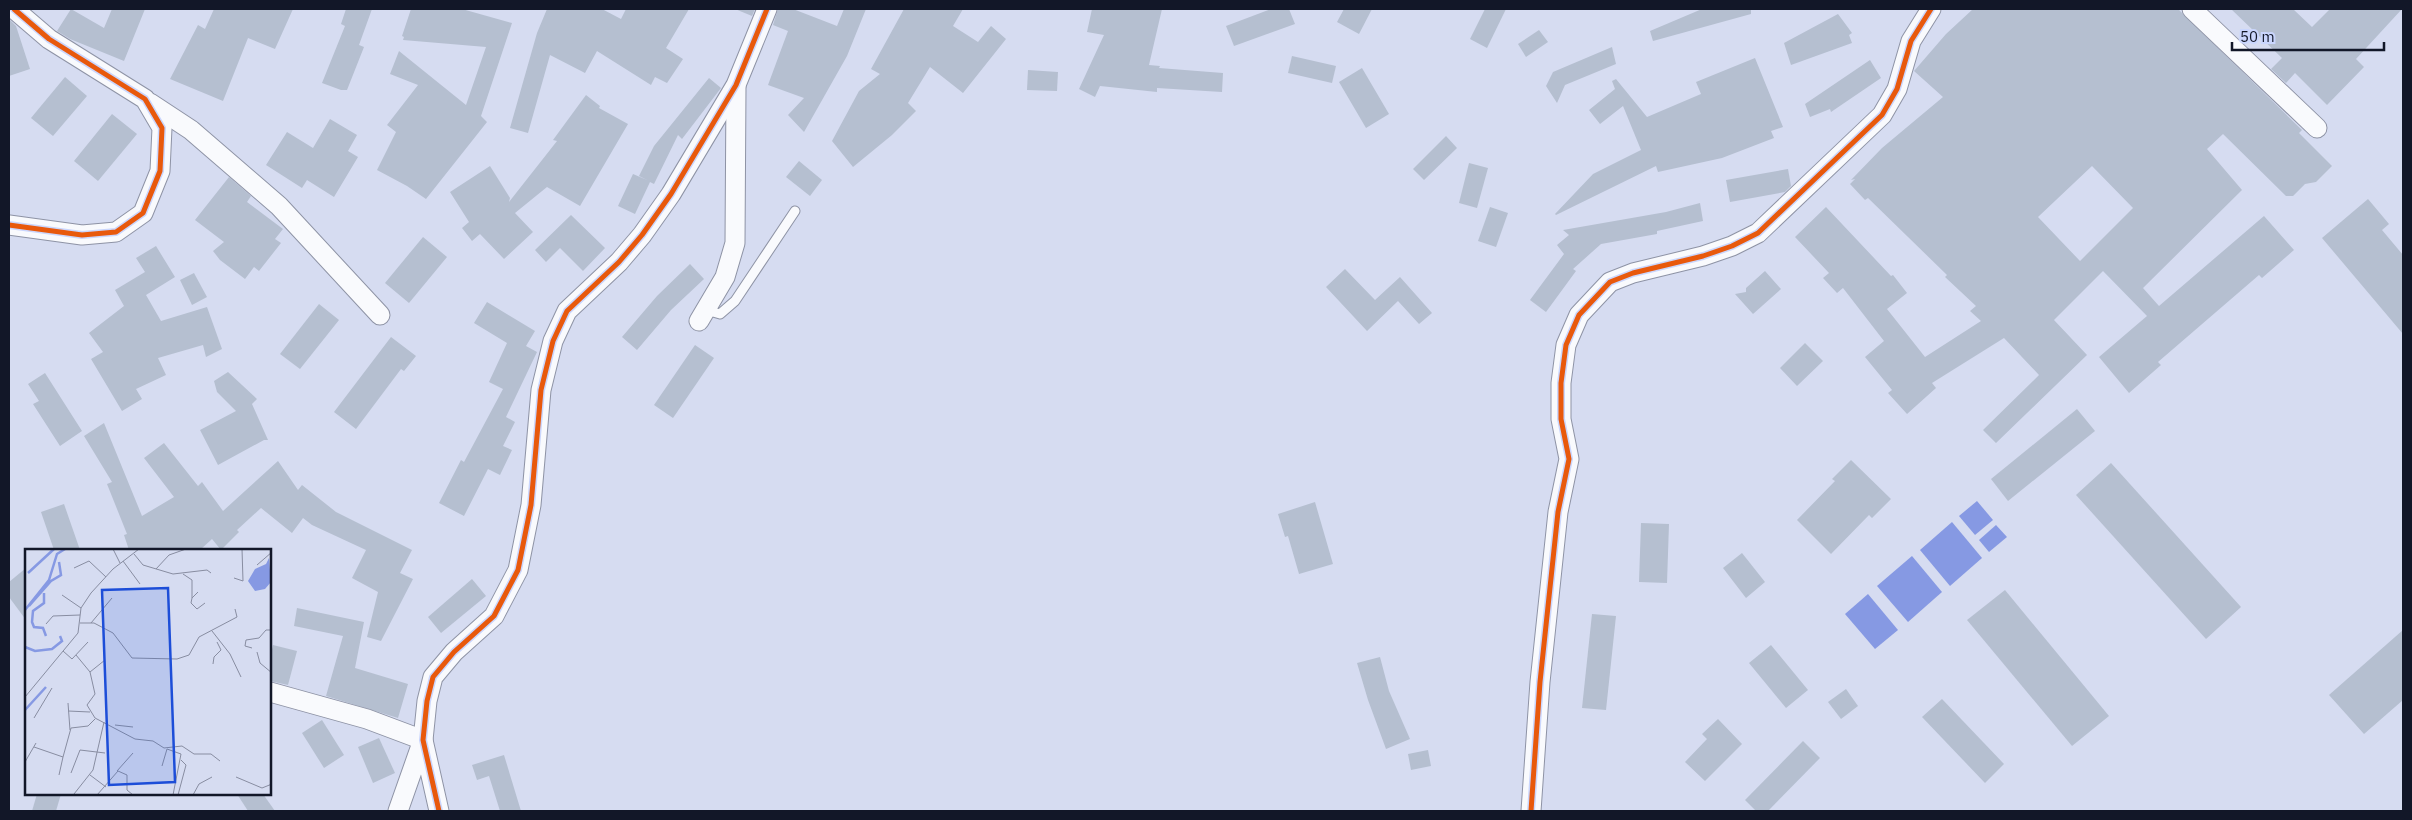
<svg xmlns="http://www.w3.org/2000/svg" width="2412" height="820" font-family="'IBM Plex Sans',sans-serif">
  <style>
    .water { fill: #8699e3 }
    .building { fill: #b5bfd0; fill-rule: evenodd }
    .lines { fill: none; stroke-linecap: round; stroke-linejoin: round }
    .lane-casing { stroke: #8e93a5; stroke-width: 11 }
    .street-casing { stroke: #8e93a5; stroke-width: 21 }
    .lane { stroke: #f9fafd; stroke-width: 9 }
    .street { stroke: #f9fafd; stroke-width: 19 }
    .cycleway-casing { stroke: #cad6fd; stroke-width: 8 }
    .cycleway { stroke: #e8590c; stroke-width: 5 }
    .inset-river { fill: none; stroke: #8699e3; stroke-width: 2.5 }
    .inset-road { fill: none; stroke: #888da1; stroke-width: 1 }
    .view { fill: #1d4ed8; fill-opacity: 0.15; stroke: #1d4ed8; stroke-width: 2.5 }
    .inset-edge { fill: none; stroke: #121728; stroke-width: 2.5 }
  </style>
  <rect width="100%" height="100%" fill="#d6dcf1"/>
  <g class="water">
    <polygon points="1977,501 1993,520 1975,535 1959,516"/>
    <polygon points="1952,522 1982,558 1950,586 1920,550"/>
    <polygon points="1996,525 2007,537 1989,552 1979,540"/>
    <polygon points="1912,556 1942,592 1908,622 1877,586"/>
    <polygon points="1868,594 1898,630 1875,649 1845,614"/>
  </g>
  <g class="building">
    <polygon points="71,9 104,28 112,9 145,9 124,61 70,39 57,31"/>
    <polygon points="214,9 293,9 275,49 248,38 223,101 170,79 198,25 205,29"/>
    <polygon points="346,9 372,9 359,45 364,47 347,90 341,90 322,83 345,26 341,24"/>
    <polygon points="411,9 462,9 512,23 481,116 487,122 426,199 407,186 377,170 396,132 387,125 418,85 390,74 399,51 466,105 486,47 403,40 404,37 402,36"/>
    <polygon points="547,9 602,9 621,19 626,9 689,9 666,48 683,59 667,83 655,77 651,85 597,51 585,73 550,55 528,133 510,128 537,33"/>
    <polygon points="735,9 755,9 752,16"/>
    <polygon points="778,9 793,9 837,26 844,9 866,9 847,56 804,132 788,115 804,98 768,85 788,31 773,25"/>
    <polygon points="904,9 963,9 953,26 978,42 991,26 1006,39 963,93 930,67 908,103 916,111 892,135 853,167 832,141 859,91 880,74 871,69"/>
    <polygon points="1092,9 1162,9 1149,65 1160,66 1159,68 1223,73 1222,92 1157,88 1157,92 1100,86 1095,97 1079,89 1104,35 1087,32"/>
    <polygon points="1271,9 1289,9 1295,24 1234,46 1226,26"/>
    <polygon points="1344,9 1372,9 1359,34 1337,22"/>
    <polygon points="1485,9 1506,9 1487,48 1470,39"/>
    <polygon points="1702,9 1751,9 1751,14 1653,41 1650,31"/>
    <path d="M1973,9h205l124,121 -3,3 33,33 -16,16 -11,2 -12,12h-7l-63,-62 -16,15 35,41 -99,98 16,18 105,-90 30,34 -32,28 -3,-3 -101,87 3,3 -32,28 -30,-36 48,-41 -44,-45 -49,49 33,35 -91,88 -13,-13 56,-55 -35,-37 -72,45 4,5 -29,26 -19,-21 4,-3 -27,-33 19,-16 -41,-53 -6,5 -14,-15 6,-5 -34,-36 31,-30 65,69 2,-1 14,18 -20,16 38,48 56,-36 -11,-10 6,-5 -31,-29 2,-2 -79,-77 -3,2 -15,-16 5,-5 -4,1 31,-32 61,-51 -29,-26 32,-37zM2092,166l41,42 -53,53 -42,-44z"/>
    <polygon points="2231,9 2293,9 2312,27 2330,9 2402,9 2356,59 2364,67 2327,105 2295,73 2286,83 2271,69 2282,58"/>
    <polygon points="1838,14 1852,33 1849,35 1852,43 1791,65 1784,43"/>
    <polygon points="9,19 16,26 30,69 9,76"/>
    <polygon points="1539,30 1548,42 1526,57 1518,44"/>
    <polygon points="1612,47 1616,64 1565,85 1557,103 1546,86 1553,72"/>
    <polygon points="1292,56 1336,66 1332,83 1288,73"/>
    <polygon points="1755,58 1783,127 1771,131 1774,138 1722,158 1658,172 1656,166 1556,215 1555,214 1593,174 1641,150 1623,106 1600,124 1589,110 1615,89 1612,81 1616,79 1647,117 1701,94 1696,82"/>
    <polygon points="1870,60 1881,78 1831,112 1830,109 1810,117 1805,104"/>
    <polygon points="1362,68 1389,114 1366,128 1339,82"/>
    <polygon points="1028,70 1058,72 1057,91 1027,90"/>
    <polygon points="65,77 87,96 53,136 31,118"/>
    <polygon points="709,78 721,88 682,139 678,135 654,184 650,182 635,214 618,206 633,174 647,180 639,176 654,146"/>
    <polygon points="586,95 600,106 599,108 628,124 580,206 547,187 515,213 533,232 504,259 480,234 472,241 462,228 469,222 450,192 490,166 510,198 509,202 557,141 553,140"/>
    <polygon points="112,114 137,134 98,181 74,161"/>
    <polygon points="330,119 357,135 348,151 358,157 334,197 307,180 302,188 266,165 287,132 313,148"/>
    <polygon points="1446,136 1457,148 1424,180 1413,169"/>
    <polygon points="799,161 822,180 810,196 786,177"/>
    <polygon points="1469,163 1488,168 1477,208 1459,203"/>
    <polygon points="1788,169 1791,186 1785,192 1730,202 1726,180"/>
    <polygon points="229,177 251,196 247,202 283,229 275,239 281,243 259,271 254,267 245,279 220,260 213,251 224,242 195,220"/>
    <polygon points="2368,199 2389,224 2382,230 2403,255 2403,334 2322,238"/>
    <polygon points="1700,203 1703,221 1657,231 1657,234 1601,244 1573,269 1576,271 1546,312 1530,300 1564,254 1557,245 1569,235 1563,230 1666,212"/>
    <polygon points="1490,207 1508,213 1496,247 1478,241"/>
    <polygon points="571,215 605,248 583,271 560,248 546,262 535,250"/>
    <polygon points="423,237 447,257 409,303 385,283"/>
    <polygon points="156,246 175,277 146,295 161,321 207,307 222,349 206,357 203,345 158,358 166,375 136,389 142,399 122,411 91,359 103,352 89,333 124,306 115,290 145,272 136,258"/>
    <polygon points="690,264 704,279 671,310 637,350 622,337 657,296"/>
    <polygon points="1345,269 1375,300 1400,277 1432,313 1419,324 1398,301 1367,331 1326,287"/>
    <polygon points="1765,271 1781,289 1753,314 1735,294 1746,292 1746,288"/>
    <polygon points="194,273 207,297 192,305 180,280"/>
    <polygon points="487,302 535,331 526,346 537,352 506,417 515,422 503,446 512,450 500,475 488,469 464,516 439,503 461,460 464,462 503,389 489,382 507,343 474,323"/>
    <polygon points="319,304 339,320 300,369 280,354"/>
    <polygon points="391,337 416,356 404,371 401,369 356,429 334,412"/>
    <polygon points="1805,343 1823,361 1797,386 1780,368"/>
    <polygon points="695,345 714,358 673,418 654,405"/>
    <polygon points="228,372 257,399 252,404 268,440 264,440 218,465 200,430 236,411 217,392 214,381"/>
    <polygon points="45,373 82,431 60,446 33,404 39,401 28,384"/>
    <polygon points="2077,409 2095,431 2008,501 1991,479"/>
    <polygon points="104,423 142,516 174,497 144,458 164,443 198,486 202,482 223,511 278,461 298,490 302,485 336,512 412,550 400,573 413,579 381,641 367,637 378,592 352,578 366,550 312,525 303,518 292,533 261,508 237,530 239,532 221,550 212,539 200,550 129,550 124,535 127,534 107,484 112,482 84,436"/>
    <polygon points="1851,460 1891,499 1872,518 1869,515 1831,554 1797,520 1835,481 1832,479"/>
    <polygon points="2111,463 2241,607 2206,639 2076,495"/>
    <polygon points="1315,502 1333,564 1299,574 1288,536 1285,537 1278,514"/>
    <polygon points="64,504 80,550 54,550 41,512"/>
    <polygon points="1641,523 1669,524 1667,583 1639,582"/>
    <polygon points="1742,553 1765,582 1746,598 1723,568"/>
    <polygon points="26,568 26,620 9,597 9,582"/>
    <polygon points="472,579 486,596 441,633 428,617"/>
    <polygon points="2005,590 2109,716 2072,746 1967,620"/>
    <polygon points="297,608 364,622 355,668 408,684 398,718 326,696 343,636 294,626"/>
    <polygon points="1592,614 1616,616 1606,710 1582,708"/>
    <polygon points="2403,630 2403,700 2364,734 2329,695"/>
    <polygon points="273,645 297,651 288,685 270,681 270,658"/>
    <polygon points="1771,645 1808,690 1786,708 1749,663"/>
    <polygon points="1380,657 1389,691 1410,739 1386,749 1368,700 1357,663"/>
    <polygon points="1846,689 1858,706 1841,719 1828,702"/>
    <polygon points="1942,699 2004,764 1985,783 1922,717"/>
    <polygon points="1718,719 1742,744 1705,781 1685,762 1707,739 1702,734"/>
    <polygon points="322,720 344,755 324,768 302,733"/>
    <polygon points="379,738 395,773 373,783 358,747"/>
    <polygon points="1803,741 1820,758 1768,811 1756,811 1745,800"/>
    <polygon points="1428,750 1431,766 1411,770 1408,754"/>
    <polygon points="504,755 521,811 500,811 489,776 477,780 472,765"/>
    <polygon points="37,794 61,794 56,811 32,811"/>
    <polygon points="237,794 263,794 275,811 248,811"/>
  </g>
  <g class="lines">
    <defs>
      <polyline id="lane" points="706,310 720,314 735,301 795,211"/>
      <g id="street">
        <polyline points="2192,9 2317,128"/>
        <polyline points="150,103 191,130 279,206 380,315"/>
        <polyline points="9,225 82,235 116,232 143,213 160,171 162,128 145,99 49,39 14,9"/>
        <polyline points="699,321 725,277 735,243 736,87"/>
        <polyline points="270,692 367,719 423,740 398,811"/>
        <polyline points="439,811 423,740 427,701 433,677 454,652 494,616 518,570 531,505 541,390 553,341 567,311 619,262 642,235 671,194 736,85 767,9"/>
        <polyline points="1531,811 1540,682 1558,512 1569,459 1561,419 1561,383 1566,345 1579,315 1610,282 1633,273 1703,256 1732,246 1758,233 1882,115 1897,89 1911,41 1931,9"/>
      </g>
    </defs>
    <use href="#lane" class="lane-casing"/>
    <use href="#street" class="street-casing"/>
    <use href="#lane" class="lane"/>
    <use href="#street" class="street"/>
    <defs>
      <g id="cycleway">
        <polyline points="9,225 82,235 116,232 143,213 160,171 162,128 145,99 49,39 14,9"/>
        <polyline points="439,811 423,740 427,701 433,677 454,652 494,616 518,570 531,505 541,390 553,341 567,311 619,262 642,235 671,194 736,85 767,9"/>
        <polyline points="1531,811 1540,682 1558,512 1569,459 1561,419 1561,383 1566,345 1579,315 1610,282 1633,273 1703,256 1732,246 1758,233 1882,115 1897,89 1911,41 1931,9"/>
      </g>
    </defs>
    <use href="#cycleway" class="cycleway-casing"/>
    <use href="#cycleway" class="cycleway"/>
  </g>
  <g transform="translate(25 549)">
    <rect width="246" height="246" fill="#d6dcf1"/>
    <path d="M244,9l2,24 -6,7 -10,2 -7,-10 7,-12 11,-5z" fill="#8699e3"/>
    <path class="inset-river" d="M3,24l26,-24M19,44v10l-11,8 -1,11 2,5 9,1 3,8M4,57l22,-25 10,-6 -2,-13M0,61l24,-30 8,-26 8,-5M0,98l10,4 17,-2 10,-8 -2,-5M0,161l21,-23"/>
    <path class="inset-road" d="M88,0l7,14M109,5l9,11 30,9 34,-4 4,3M98,12l17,23M232,16l15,-13M49,19l15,-7 17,16M131,20l13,-14 17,-6M158,25l9,6v18l6,-6M209,29l9,3 -1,-32M37,46l19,13M167,49l-1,5 6,6 8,-6M55,74h14l19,10 19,25 45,1 12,-4 10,-18 38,-20 -2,-8M66,74l21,-25M21,75l7,-8 27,-1M187,82l18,23 11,23M227,99l-7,-2 1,-6 13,-2 7,-8h6M38,102l9,8 16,-17M232,103l3,11 12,10M51,106l14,17 5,22 -8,11 8,13 40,21 18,2 11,7 18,-2 12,8h17l9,7M188,115l1,-7 7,-7 -4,-8M65,123l15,-12M0,148l53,-64 3,-25 10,-15 22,-24 26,-20M43,154l2,27M43,162l22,1M9,169l18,-30M90,176l18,2M9,198l29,10 8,-29 17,-2 7,-7M0,213l11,-19M137,217l5,-17 14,5 -8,41M92,222l16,-18M46,224l9,-23 25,3M34,226l4,-18M65,226l16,12M211,228l26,11 10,-4M49,245l19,-24 11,-48M72,246l21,-24 9,4v15l6,5M153,246l8,-30 -5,-5M168,246l6,-11 13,-7"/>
    <path class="view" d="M143,39l7,194 -66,3 -7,-195z"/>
    <rect width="246" height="246" class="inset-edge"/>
  </g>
  <rect width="2412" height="820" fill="none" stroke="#121728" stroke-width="20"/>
  <path d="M2232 42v8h152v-8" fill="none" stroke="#121728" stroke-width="2.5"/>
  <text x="2240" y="42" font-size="15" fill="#121728" stroke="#cad6fd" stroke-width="4" paint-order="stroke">50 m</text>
</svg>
